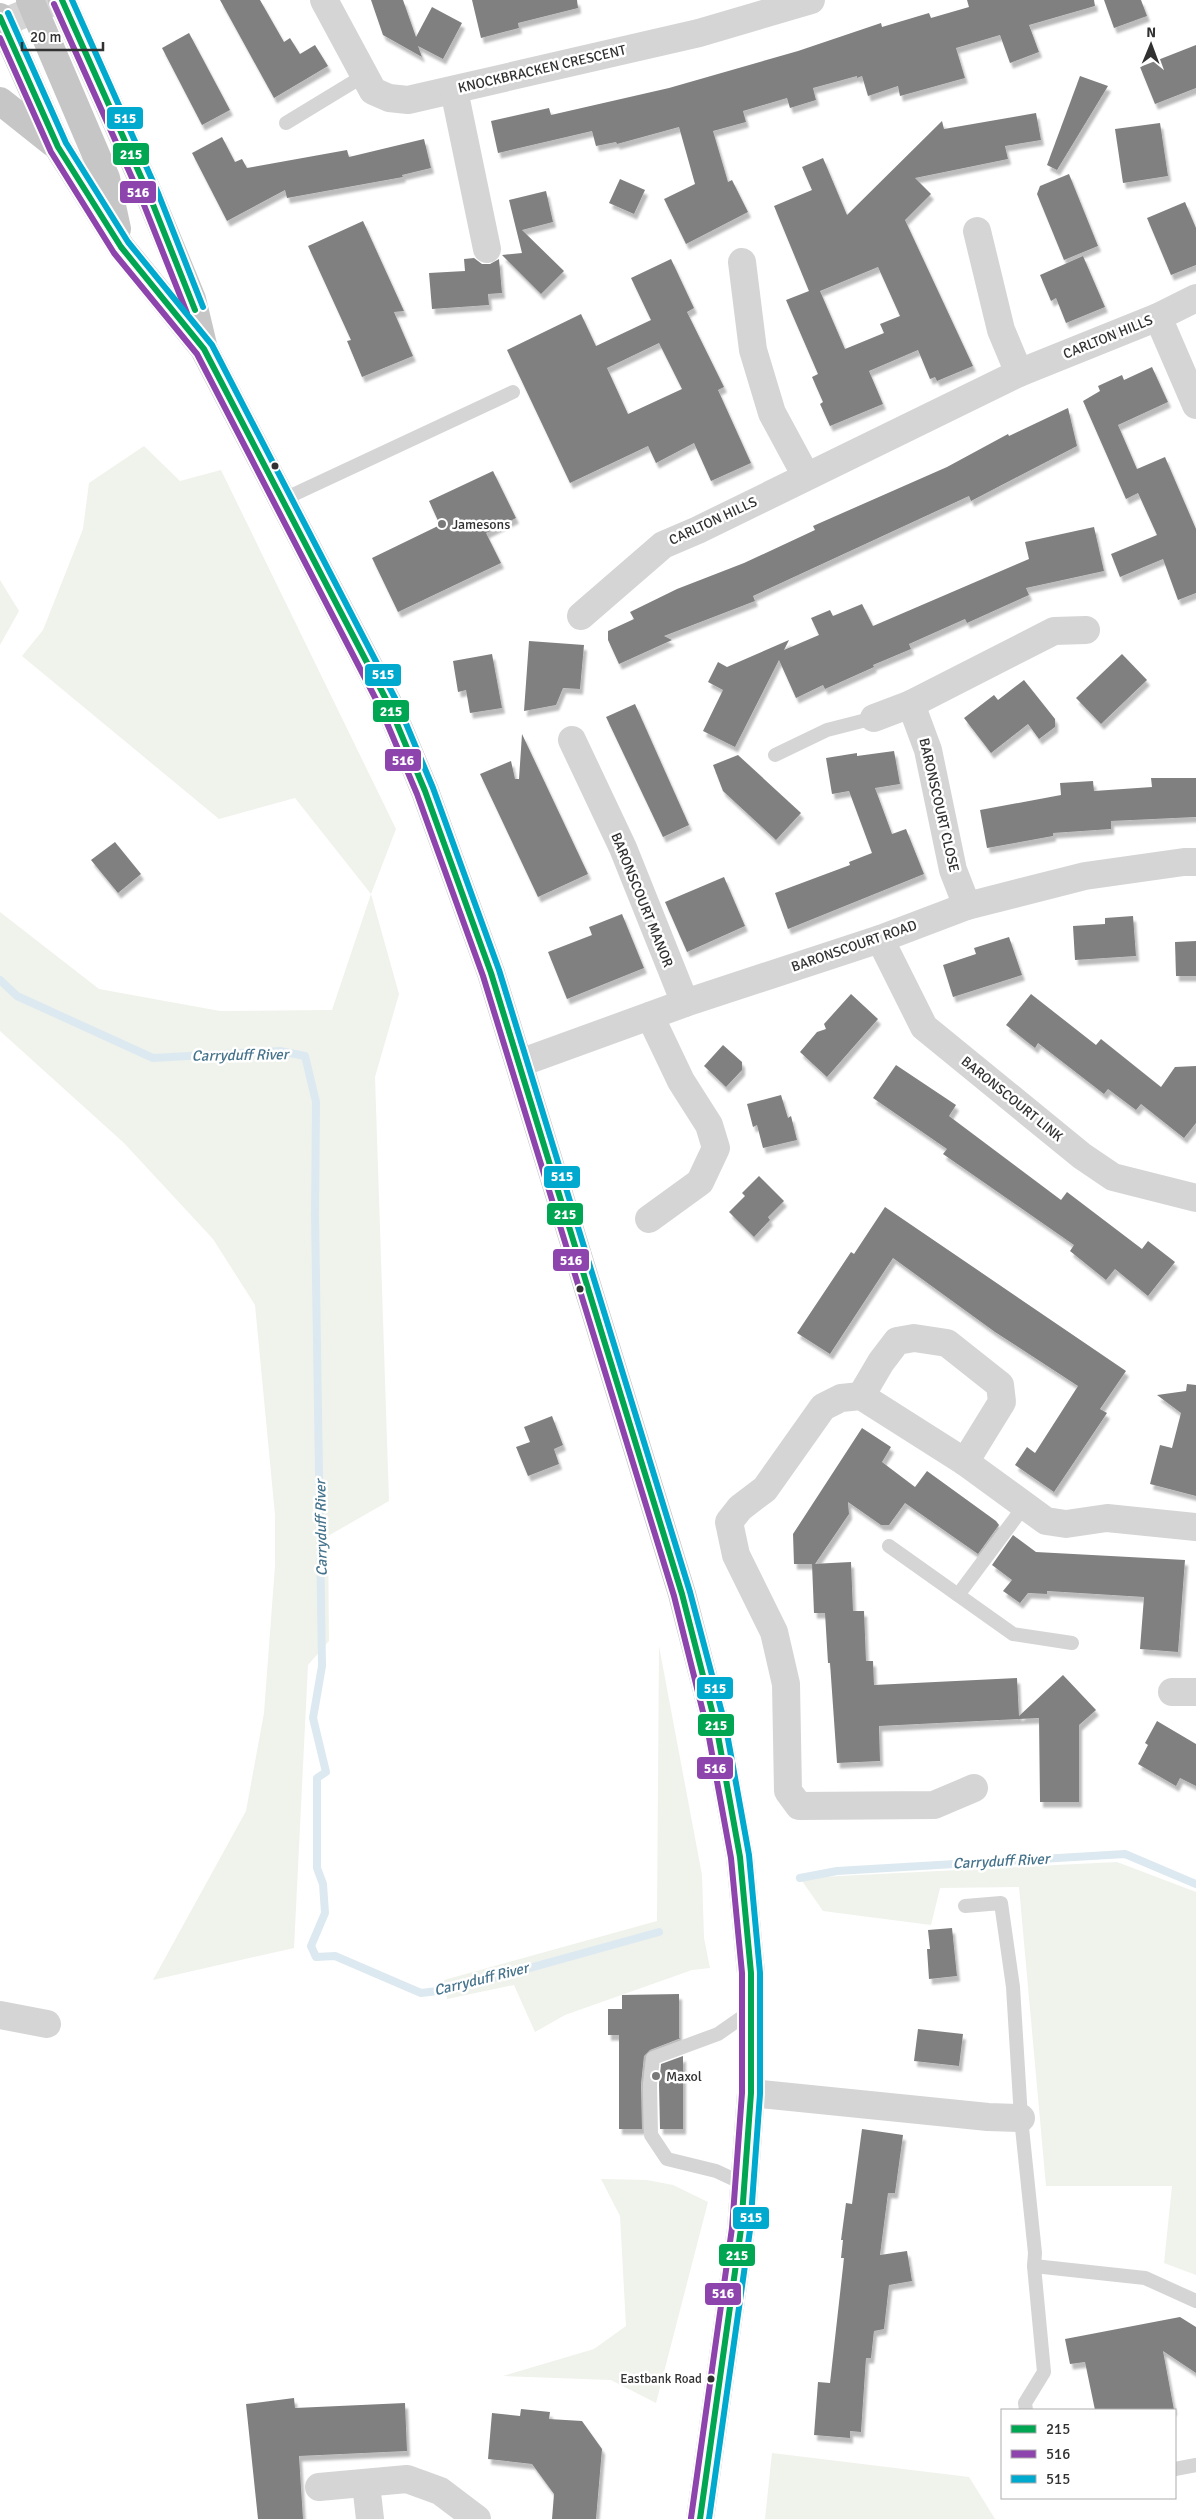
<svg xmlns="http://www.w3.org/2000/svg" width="1196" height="2519" font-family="Signika,sans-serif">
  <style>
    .green { fill: #f0f3ec }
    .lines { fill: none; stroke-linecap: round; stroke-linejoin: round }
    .stream { stroke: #dde9f0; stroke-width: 8 }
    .building { fill: #808080; fill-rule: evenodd; filter: url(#shadow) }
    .service { stroke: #d5d5d5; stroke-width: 14 }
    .minor { stroke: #d5d5d5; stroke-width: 28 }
    .tertiary { stroke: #d5d5d5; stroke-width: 28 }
    .trunk { stroke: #c6c6c6; stroke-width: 28 }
    .bus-1-casing { stroke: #fff; stroke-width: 10 }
    .bus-2-casing { stroke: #fff; stroke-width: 10 }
    .bus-3-casing { stroke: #fff; stroke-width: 10 }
    .bus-1 { stroke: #00a651; stroke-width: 6 }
    .bus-2 { stroke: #8e44ad; stroke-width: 6 }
    .bus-3 { stroke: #00a9ce; stroke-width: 6 }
    .bus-dot { fill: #313131; stroke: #fff; stroke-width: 2 }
    .poi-dot { fill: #797979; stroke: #fff; stroke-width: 2 }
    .labels { text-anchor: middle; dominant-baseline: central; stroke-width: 5; stroke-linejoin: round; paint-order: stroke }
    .bus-label { font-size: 13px; fill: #313131; stroke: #fff; text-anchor: end }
    .street-label { font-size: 14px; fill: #313131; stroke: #fff }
    .poi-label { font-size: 14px; fill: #313131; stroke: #fff; text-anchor: start }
    .water-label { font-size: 15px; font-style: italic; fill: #45738c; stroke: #fff }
    .line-badge { stroke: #fff; stroke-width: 2 }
    .badge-label { font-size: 14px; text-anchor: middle; font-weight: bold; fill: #fff }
  </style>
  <defs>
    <filter id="shadow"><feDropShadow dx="3" dy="5.5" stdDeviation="1" flood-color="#0004"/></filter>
  </defs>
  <rect width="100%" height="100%" fill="#fff"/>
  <g class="green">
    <polygon points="144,446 180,481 221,470 396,829 371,894 399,994 375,1077 389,1501 328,1536 329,1641 308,1665 294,1948 153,1980 246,1811 264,1713 275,1566 275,1515 255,1305 213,1239 124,1143 0,1031 0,912 99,989 220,1011 332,1010 371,894 295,798 219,819 22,656 43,630 83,529 89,483"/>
    <polygon points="0,580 19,611 0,645"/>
    <polygon points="659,1646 702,1875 704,1938 710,1968 692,1970 565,2015 535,2032 514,1985 447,1999 444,1980 657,1921"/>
    <polygon points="1117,1862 1196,1892 1196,2275 1164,2263 1172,2186 1046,2186 1019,1887 940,1888 931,1925 823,1911 800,1878"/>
    <polygon points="601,2179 647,2180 673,2185 708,2202 656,2403 611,2380 503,2376 594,2349 626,2326 620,2216"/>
    <polygon points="772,2453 969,2477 995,2519 765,2519"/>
  </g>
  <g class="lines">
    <g class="stream">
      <polyline points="0,980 17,996 153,1058 280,1051 305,1056 316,1102 315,1215 322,1666 313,1718 326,1772 317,1778 317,1868 323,1884 325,1913 311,1946 316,1957 335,1956 421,1993 454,1989 659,1932"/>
      <polyline points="800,1878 837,1871 1125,1854 1196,1884"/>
    </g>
  </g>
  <g class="building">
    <polygon points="220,0 260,0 284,42 290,38 300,54 315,45 328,66 274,98"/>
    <polygon points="371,0 403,0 416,37 432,7 462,23 443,59 418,46 422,57 383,35"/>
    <polygon points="472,0 577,0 578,8 518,23 519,28 481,38"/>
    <polygon points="967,0 1094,0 1095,6 1029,25 1039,52 1010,63 1000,35 956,48 965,78 900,96 898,86 868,96 862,76 857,78 857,76 813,88 816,100 790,108 787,98 743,111 746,122 713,131 728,182 732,180 748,212 686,244 664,199 695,184 679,127 617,144 616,142 596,146 592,131 498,153 491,121 549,108 551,115 669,88 798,51 881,23 882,27 929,13 931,18 969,7"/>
    <polygon points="1104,0 1141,0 1147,16 1114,28"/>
    <polygon points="189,33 230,110 202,125 162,48"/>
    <polygon points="1196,45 1196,88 1155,104 1140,67"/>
    <polygon points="1080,76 1108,86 1057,170 1047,165"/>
    <path d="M1036,113l5,27 -36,6 3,13 -93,19 16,16 -26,26 68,146 -36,15 -2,-4 -5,2 -12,-29 -49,21 14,33 -53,22 -10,-22 3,-2 -11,-25 6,-3 -32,-74 23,-9 -35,-85 38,-16 -10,-23 21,-9 24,57 95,-94 2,8zM878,267l22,49 -20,8 4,9 -39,16 -25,-58z"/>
    <polygon points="1160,123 1168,176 1123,183 1115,129"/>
    <polygon points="222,137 235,162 242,159 247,168 347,150 349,157 424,139 431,168 402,175 403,177 287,198 285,190 227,221 192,153"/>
    <polygon points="1069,174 1098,246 1064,260 1037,194 1040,186"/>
    <polygon points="620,179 645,190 634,214 609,203"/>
    <polygon points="546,191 553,222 522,230 564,271 541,294 502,255 522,253 509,200"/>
    <polygon points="1185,202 1196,228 1196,265 1171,275 1147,218"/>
    <polygon points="363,221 404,311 394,312 413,356 362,377 347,341 351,340 308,246"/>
    <polygon points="1083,256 1105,307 1066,323 1056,298 1051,301 1040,275"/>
    <polygon points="474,258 482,264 490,264 499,259 502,293 488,294 489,305 432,309 429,273 465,271 464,259"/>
    <path d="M671,259l23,49 -7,4 37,75 -6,3 33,73 -40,18 -17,-38 -38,20 -8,-17 -78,37 -63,-133 74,-36 15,32 55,-26 -20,-42zM659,343l23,46 -54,25 -21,-46z"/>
    <polygon points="1152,367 1168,402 1118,425 1137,469 1165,457 1196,529 1196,593 1178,600 1163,559 1120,577 1111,554 1157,535 1138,493 1126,499 1083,401 1100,391 1098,386 1122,375 1124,380"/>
    <polygon points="1068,408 1077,446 971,501 969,496 753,596 755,601 664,636 672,640 619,664 608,640 608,631 634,619 630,612 677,589 744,563 815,530 813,526 947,467 1008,434 1009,436"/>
    <polygon points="493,471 516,518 486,533 501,563 398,612 372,558 440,525 429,501"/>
    <polygon points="1094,527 1104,571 1026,588 1029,595 967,623 965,619 909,644 911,649 873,665 874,667 825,689 823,685 796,698 779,660 735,747 703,731 723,690 708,682 718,662 727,667 789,640 784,650 819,635 811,618 830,610 833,616 862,604 873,626 1029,559 1025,542"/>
    <polygon points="529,641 584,645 580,689 563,688 556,705 524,711"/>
    <polygon points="492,654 502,708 470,713 466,690 458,692 453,661"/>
    <polygon points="1122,654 1147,680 1101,724 1076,698"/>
    <polygon points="1024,680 1055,719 1055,727 1039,739 1028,724 991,753 964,718 994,695 998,700"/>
    <polygon points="635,704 689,825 663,837 606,717"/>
    <polygon points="522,734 588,874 538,897 480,774 511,761 515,779 519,779"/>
    <polygon points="894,751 900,784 875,788 892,834 906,829 924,874 788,929 775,893 850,865 849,862 872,853 849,791 832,794 826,758 857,753 857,756"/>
    <polygon points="738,755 801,813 776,840 723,791 713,765"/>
    <polygon points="1151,778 1196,778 1196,817 1111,821 1111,829 1053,833 1053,836 987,848 980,810 1061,795 1060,783 1093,781 1094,791 1152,787"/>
    <polygon points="115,842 141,874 118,893 91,860"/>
    <polygon points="724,877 745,926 687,952 665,902"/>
    <polygon points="622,914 644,968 567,999 548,952 592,935 589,927"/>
    <polygon points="1133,916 1136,956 1075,960 1073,926 1105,924 1105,918"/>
    <polygon points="1009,937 1022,975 953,997 943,965 976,954 974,948"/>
    <polygon points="1196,941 1196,976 1176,976 1175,942"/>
    <polygon points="851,994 878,1019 827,1077 800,1052 817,1032 826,1029 824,1024"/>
    <polygon points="1031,994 1096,1045 1101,1039 1161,1087 1175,1067 1196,1066 1196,1123 1184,1138 1141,1104 1136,1110 1108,1089 1104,1094 1038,1043 1035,1048 1006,1025"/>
    <polygon points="723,1045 742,1062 742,1070 726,1087 704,1066"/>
    <polygon points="896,1065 956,1105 949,1116 1061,1200 1067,1192 1142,1249 1148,1241 1175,1262 1148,1296 1115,1269 1106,1280 1070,1251 1074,1245 943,1154 947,1149 873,1098"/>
    <polygon points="781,1095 788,1118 791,1116 797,1140 763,1148 757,1125 753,1127 747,1104"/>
    <polygon points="759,1176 784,1201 768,1217 770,1220 754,1237 729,1212 745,1196 742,1193"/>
    <polygon points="885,1207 1126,1371 1100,1409 1107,1413 1054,1492 1015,1465 1027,1447 1035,1453 1078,1386 995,1332 893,1258 830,1354 797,1333 851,1252 854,1254"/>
    <polygon points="1187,1384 1196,1385 1196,1496 1150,1484 1160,1445 1172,1448 1181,1413 1157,1395 1186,1391"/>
    <polygon points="552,1416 563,1445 554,1449 559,1464 528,1476 516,1447 530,1442 524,1427"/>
    <polygon points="862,1428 891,1447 882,1462 915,1487 927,1471 996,1521 999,1525 978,1554 905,1503 889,1525 881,1525 848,1502 849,1514 815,1564 794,1564 793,1534"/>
    <polygon points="1013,1535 1036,1552 1185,1560 1178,1652 1140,1649 1144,1597 1047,1591 1047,1594 1028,1593 1020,1603 1003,1591 1012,1580 992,1565"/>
    <polygon points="851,1562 853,1611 864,1611 866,1661 873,1661 874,1685 1017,1678 1019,1716 1063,1675 1096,1710 1079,1725 1079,1802 1040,1802 1039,1718 879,1726 880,1761 837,1763 830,1663 828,1663 825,1613 814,1613 812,1564"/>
    <polygon points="1157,1721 1196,1744 1196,1786 1180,1778 1176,1786 1138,1764 1148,1745 1145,1743"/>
    <polygon points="952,1928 957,1976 929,1979 927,1949 930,1949 928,1930"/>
    <polygon points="679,1994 679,2038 681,2038 650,2050 644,2056 641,2084 642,2129 619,2129 619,2035 608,2035 608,2009 622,2009 622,1995"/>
    <polygon points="918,2029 963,2034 959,2066 914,2061"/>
    <polygon points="683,2056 683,2129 660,2129 659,2084 661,2064"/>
    <polygon points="862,2129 903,2135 895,2193 888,2193 880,2255 907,2251 912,2281 889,2285 884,2329 874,2331 871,2358 866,2358 861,2432 850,2431 850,2438 814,2435 818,2382 830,2383 844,2258 841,2258 843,2240 841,2240 846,2203 852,2204"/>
    <polygon points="1180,2317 1196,2327 1196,2373 1163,2351 1174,2410 1095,2410 1085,2362 1070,2364 1065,2339"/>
    <polygon points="294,2398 295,2408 405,2403 407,2451 299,2456 303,2519 258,2519 246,2404"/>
    <polygon points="521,2409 550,2412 549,2419 582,2421 602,2449 596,2519 552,2519 554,2494 532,2464 488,2459 492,2413 520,2416"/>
  </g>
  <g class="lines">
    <g class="service">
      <polyline points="286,123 365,75"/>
      <polyline points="284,499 513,392"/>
      <polyline points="775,755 827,730 874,718"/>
      <polyline points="889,1546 1013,1634 1072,1643"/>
      <polyline points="958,1595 1025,1505"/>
      <polyline points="965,1906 1001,1903 1013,1987 1021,2118 1035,2253 1034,2266 1145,2278 1196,2301"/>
      <polyline points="744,2184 716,2171 667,2159 651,2135 650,2084 653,2058 718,2034 751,2011"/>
      <polyline points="1026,2410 1025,2403 1044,2372 1034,2266"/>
      <polyline points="1175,2469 1196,2465"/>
    </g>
    <g class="minor">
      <polyline points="324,0 373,91 389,98 408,100 699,33 811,0"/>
      <polyline points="454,90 487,249"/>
      <polyline points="977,231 1001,330 1019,373"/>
      <polyline points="742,262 753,350 772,413 806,476"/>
      <polyline points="1158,317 1196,405"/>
      <polyline points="581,616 663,545 698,530 1019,373 1158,317 1196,298"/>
      <polyline points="911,704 928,750 953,870 967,906"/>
      <polyline points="874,718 911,704 1054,631 1086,630"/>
      <polyline points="572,740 623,848 685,1003"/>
      <polyline points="880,939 924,1027 1082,1156 1113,1177 1196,1198"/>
      <polyline points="520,1063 685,1003 880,939 967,906 1085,876 1184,862 1196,862"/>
      <polyline points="649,1219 700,1182 716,1148 709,1125 681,1081 650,1016"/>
      <polyline points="861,1396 881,1362 897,1341 914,1338 947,1343 1000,1385 1002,1402 965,1462"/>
      <polyline points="1172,1692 1196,1692"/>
      <polyline points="974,1788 934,1805 799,1806 788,1791 786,1684 774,1632 736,1555 729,1522 740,1508 765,1489 823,1407 841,1398 861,1396 965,1462 1046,1521 1066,1524 1107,1518 1196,1527"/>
      <polyline points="0,2015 47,2024"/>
      <polyline points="751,2093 988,2117 1021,2118"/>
      <polyline points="366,2484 370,2519"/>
      <polyline points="319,2487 407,2479 440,2491 477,2519"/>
    </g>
    <polyline class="tertiary" points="0,24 57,0"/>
    <g class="trunk">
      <polyline points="30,0 106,178 117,229"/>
      <polyline points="62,0 150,197 192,299 203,345"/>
      <polyline points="0,17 58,147 121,247 204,349 389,705 425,791 491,973 682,1594 717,1730 740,1857 751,1973 751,2093 741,2229 700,2519"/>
      <polyline points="0,101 53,143"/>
    </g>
    <defs>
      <g id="bus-1">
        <polyline points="62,0 150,197 195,310"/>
        <polyline points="0,17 58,147 121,247 204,349 389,705 425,791 491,973 682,1594 717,1730 740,1857 751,1973 751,2093 741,2229 700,2519"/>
      </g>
      <g id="bus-2">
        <polyline points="54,4 142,200 187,313"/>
        <polyline points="0,38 51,152 114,253 197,354 381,709 417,794 483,976 674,1596 708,1732 731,1858 742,1973 742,2093 732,2228 691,2518"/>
      </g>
      <g id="bus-3">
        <polyline points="72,0 158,193 203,307"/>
        <polyline points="8,13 66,143 128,242 212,345 397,702 433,788 499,970 690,1592 726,1728 749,1855 760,1973 760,2094 750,2230 709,2519"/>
      </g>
    </defs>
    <use href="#bus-1" class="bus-1-casing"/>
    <use href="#bus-2" class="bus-2-casing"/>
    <use href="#bus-3" class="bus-3-casing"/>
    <use href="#bus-1" class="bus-1"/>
    <use href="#bus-2" class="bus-2"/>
    <use href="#bus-3" class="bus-3"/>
  </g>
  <g class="bus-dot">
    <circle cx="275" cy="466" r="4.5"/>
    <circle cx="580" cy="1289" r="4.5"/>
    <circle cx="711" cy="2379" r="4.5"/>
  </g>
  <g class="poi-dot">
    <circle cx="442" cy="524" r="5"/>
    <circle cx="656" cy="2076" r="5"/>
  </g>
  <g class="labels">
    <g class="bus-label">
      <text x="702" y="2379">Eastbank Road</text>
    </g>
    <g class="street-label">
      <text transform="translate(542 69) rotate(-13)">KNOCKBRACKEN CRESCENT</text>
      <text transform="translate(1108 337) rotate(-22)">CARLTON HILLS</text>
      <text transform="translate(713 521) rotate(-25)">CARLTON HILLS</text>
      <text transform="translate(939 805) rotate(77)">BARONSCOURT CLOSE</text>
      <text transform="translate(642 900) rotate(68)">BARONSCOURT MANOR</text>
      <text transform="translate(854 946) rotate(-19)">BARONSCOURT ROAD</text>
      <text transform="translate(1012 1099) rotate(39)">BARONSCOURT LINK</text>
    </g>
    <g class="poi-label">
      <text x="452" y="524">Jamesons</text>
      <text x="666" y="2076">Maxol</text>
    </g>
    <g class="water-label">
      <text transform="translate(240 1055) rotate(-1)">Carryduff River</text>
      <text transform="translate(321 1528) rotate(-91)">Carryduff River</text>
      <text transform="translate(1001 1861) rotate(-3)">Carryduff River</text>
      <text transform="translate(481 1979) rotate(-14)">Carryduff River</text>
    </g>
  </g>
  <g class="line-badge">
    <rect x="106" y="106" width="38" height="24" rx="5" fill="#00a9ce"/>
    <rect x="112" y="142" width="38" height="24" rx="5" fill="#00a651"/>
    <rect x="119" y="180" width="38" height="24" rx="5" fill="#8e44ad"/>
    <rect x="364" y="663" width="38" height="24" rx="5" fill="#00a9ce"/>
    <rect x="372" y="699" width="38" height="24" rx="5" fill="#00a651"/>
    <rect x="384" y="748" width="38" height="24" rx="5" fill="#8e44ad"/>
    <rect x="543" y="1165" width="38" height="24" rx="5" fill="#00a9ce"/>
    <rect x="546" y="1202" width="38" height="24" rx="5" fill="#00a651"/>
    <rect x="552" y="1248" width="38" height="24" rx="5" fill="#8e44ad"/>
    <rect x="696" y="1676" width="38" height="24" rx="5" fill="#00a9ce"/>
    <rect x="697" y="1713" width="38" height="24" rx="5" fill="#00a651"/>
    <rect x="696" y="1756" width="38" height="24" rx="5" fill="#8e44ad"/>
    <rect x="732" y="2206" width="38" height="24" rx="5" fill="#00a9ce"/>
    <rect x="718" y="2243" width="38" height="24" rx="5" fill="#00a651"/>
    <rect x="704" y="2282" width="38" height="24" rx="5" fill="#8e44ad"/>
  </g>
  <g class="badge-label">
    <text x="125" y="123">515</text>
    <text x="131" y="159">215</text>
    <text x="138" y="197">516</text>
    <text x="383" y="679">515</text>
    <text x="391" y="716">215</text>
    <text x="403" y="765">516</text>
    <text x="562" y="1181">515</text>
    <text x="565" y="1219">215</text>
    <text x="571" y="1265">516</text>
    <text x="715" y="1693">515</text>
    <text x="716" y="1730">215</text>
    <text x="715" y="1773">516</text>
    <text x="751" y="2222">515</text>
    <text x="737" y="2260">215</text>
    <text x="723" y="2298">516</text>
  </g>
  <rect x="1001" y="2409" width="175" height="90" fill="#ffffff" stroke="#adadad"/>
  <rect x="1011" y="2425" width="25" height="8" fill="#00a651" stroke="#adadad"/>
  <text x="1046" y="2434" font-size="15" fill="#313131">215</text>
  <rect x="1011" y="2450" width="25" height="8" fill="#8e44ad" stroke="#adadad"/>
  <text x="1046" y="2459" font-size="15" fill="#313131">516</text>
  <rect x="1011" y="2475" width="25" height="8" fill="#00a9ce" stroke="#adadad"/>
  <text x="1046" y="2484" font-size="15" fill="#313131">515</text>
  <g transform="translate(1151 45) rotate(1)" stroke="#ffffff" stroke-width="4" paint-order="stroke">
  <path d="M0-4L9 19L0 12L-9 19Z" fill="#313131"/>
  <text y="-8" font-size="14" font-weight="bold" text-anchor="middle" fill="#313131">N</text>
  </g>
  <path d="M22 42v8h81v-8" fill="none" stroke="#313131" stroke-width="2.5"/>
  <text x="30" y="42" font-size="15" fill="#313131" stroke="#ffffff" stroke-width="4" paint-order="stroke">20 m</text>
</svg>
